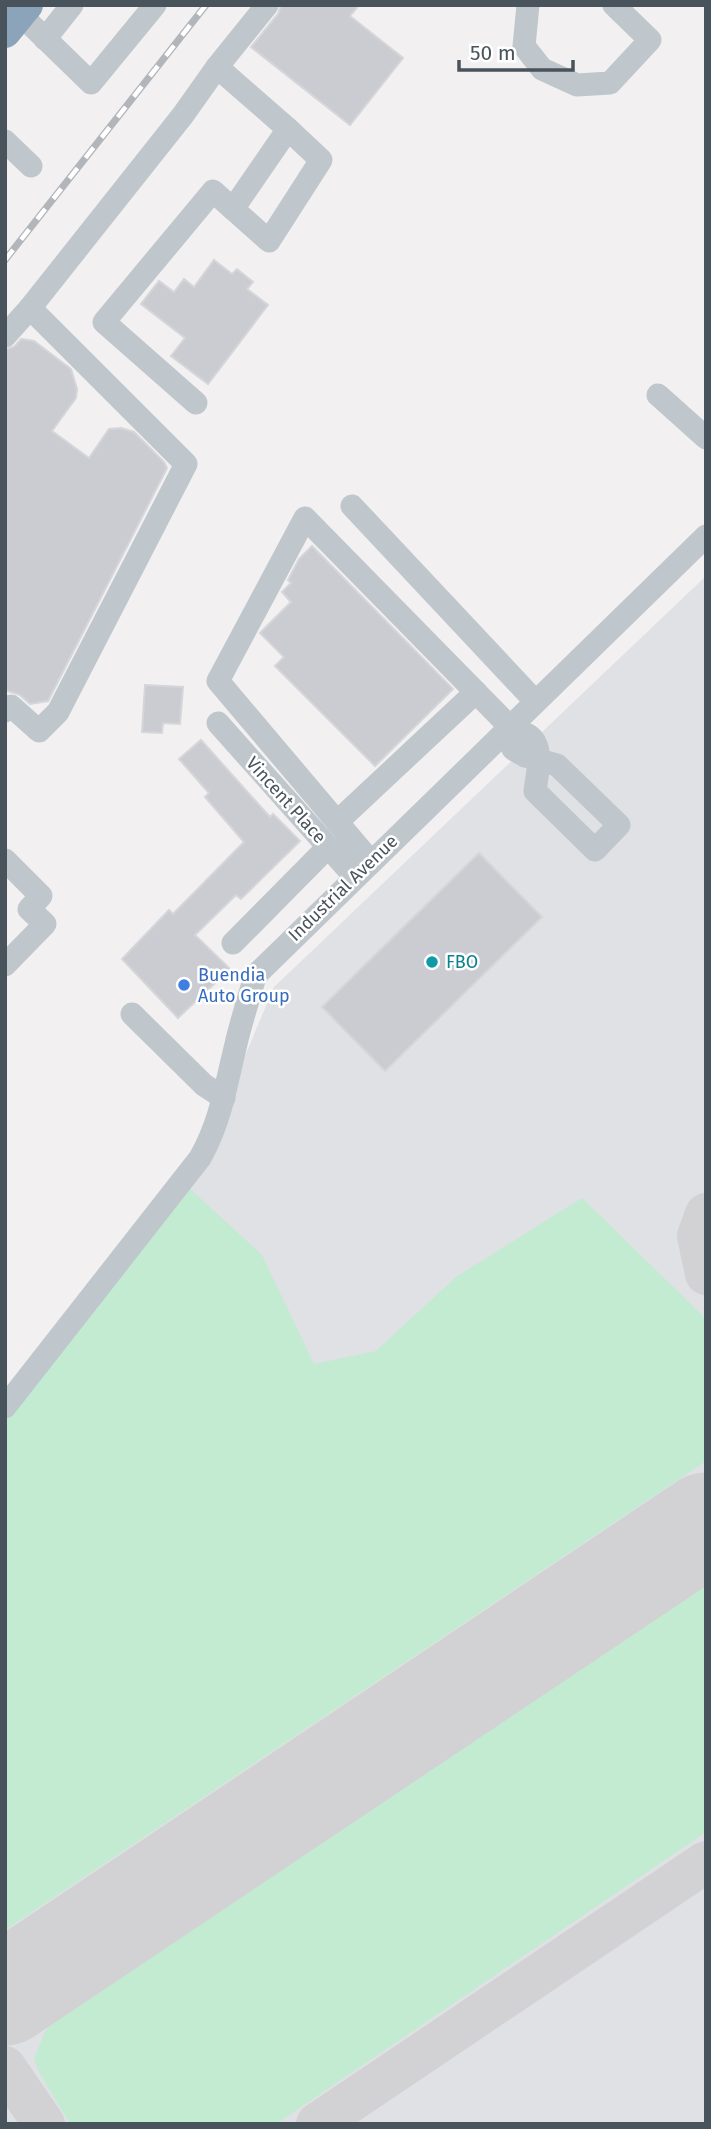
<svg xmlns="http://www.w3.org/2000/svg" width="711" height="2129" font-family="'Fira Sans',sans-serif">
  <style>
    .airport { fill: #dfe1e4 }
    .green { fill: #c2ebd1 }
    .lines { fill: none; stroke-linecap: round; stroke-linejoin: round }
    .taxiway { stroke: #d2d2d4; stroke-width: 42 }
    .runway { stroke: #d2d2d4; stroke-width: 103 }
    .building { fill: #caccd2; stroke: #d4d6da; stroke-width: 2 }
    .minor { stroke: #bfc7cd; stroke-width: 23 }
    .highway { stroke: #8ca4ba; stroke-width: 32 }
    .rail-casing { stroke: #b2b5b9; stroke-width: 7 }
    .rail { stroke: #fff; stroke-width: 4.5; stroke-dasharray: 13; stroke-linecap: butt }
    .culture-dot { fill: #0f9aa8; stroke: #fff; stroke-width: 2.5 }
    .shop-dot { fill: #3f7fe0; stroke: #fff; stroke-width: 2.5 }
    .labels { text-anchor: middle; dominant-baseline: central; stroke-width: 5; stroke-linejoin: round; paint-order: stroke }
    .street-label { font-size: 18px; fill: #49535b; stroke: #fff }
    .culture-label { font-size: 18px; fill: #0d838f; stroke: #fff; text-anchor: start }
    .shop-label { font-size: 18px; fill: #366cbe; stroke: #fff; text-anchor: start }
  </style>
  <rect width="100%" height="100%" fill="#f2f0f0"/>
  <polygon class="airport" points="706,576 706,2124 5,2124 5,1390 209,1141 274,987"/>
  <g class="green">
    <polygon points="187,1186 262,1255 314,1364 376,1351 456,1277 582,1198 706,1319 706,1461 5,1930 5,1422"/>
    <polygon points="706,1581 706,1832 276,2124 70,2124 39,2072 34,2059 45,2032 56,2019"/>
  </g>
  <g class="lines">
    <g class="taxiway">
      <polyline points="706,1214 698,1236 706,1274"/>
      <polyline points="5,2067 44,2124"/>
      <polyline points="317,2124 706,1862"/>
    </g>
    <polyline class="runway" points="5,1994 706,1524"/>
  </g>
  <g class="building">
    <polygon points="281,5 359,5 350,16 403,58 350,125 251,47 278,14"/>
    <polygon points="214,260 232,274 237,269 253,282 247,289 268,305 208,384 171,356 185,338 141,304 159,281 174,292 184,279 194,287"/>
    <polygon points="21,339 34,341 71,369 77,389 76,398 52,431 89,458 109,429 121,428 134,432 164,462 167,468 48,701 30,704 20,695 5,690 5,350 15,346"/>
    <polygon points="312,546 453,689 375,766 275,666 284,657 260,633 291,602 282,592 291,583 288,580 299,559"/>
    <polygon points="145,685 183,687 180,724 163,723 162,733 142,732"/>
    <polygon points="201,740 270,817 273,814 300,841 241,899 236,895 195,935 230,969 178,1018 122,959 169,910 173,914 244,842 205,797 209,793 179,759"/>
    <polygon points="479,853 542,917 385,1071 322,1007"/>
  </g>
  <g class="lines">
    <g class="minor">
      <polyline points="528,5 524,46 542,69 577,85 610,83 650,40 614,5"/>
      <polyline points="20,14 91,83 155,5"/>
      <polyline points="45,39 72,5"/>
      <polyline points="5,141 31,166"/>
      <polyline points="233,209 269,241 321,160 288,129"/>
      <polyline points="30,308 183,115 217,67"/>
      <polyline points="5,336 30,308 186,464 58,712 39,731 11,706 5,711"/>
      <polyline points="658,395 706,438"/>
      <polyline points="196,403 104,322 213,191 233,209 288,129 217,67 267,5"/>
      <polyline points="352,506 535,701"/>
      <polyline points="218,723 355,877"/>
      <path d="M506,730c6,1 17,1 22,5 17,11 9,40 7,56l60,59 24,-25 -62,-60 -32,-9 -12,-7 -7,-19"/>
      <polyline points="337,822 476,692"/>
      <polyline points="5,860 41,896 29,909 45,924 5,965"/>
      <polyline points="371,862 218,681 305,518 509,726"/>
      <polyline points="233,943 328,847"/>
      <polyline points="132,1014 204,1085 224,1098"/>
      <path d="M5,1407l195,-249c21,-37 26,-74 36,-114 5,-22 12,-43 18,-64l5,-8 447,-436"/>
    </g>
    <polyline class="highway" points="5,32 27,5"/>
    <defs>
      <polyline id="rail" points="5,260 206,5"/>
    </defs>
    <use href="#rail" class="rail-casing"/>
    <use href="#rail" class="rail"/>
  </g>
  <circle class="culture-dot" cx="432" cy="962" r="7"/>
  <circle class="shop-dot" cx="184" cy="985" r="7"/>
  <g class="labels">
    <g class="street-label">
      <text transform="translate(286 800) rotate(48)">Vincent Place</text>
      <text transform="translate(343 888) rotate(-44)">Industrial Avenue</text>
    </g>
    <g class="culture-label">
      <text x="446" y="962">FBO</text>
    </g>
    <g class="shop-label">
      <text x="198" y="975">Buendia<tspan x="198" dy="21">Auto Group</tspan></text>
    </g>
  </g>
  <rect width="711" height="2129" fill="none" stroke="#49535b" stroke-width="14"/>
  <path d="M459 60v10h114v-10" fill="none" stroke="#49535b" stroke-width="3.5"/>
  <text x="470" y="60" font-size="21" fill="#49535b" stroke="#ffffff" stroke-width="5" paint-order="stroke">50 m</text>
</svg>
